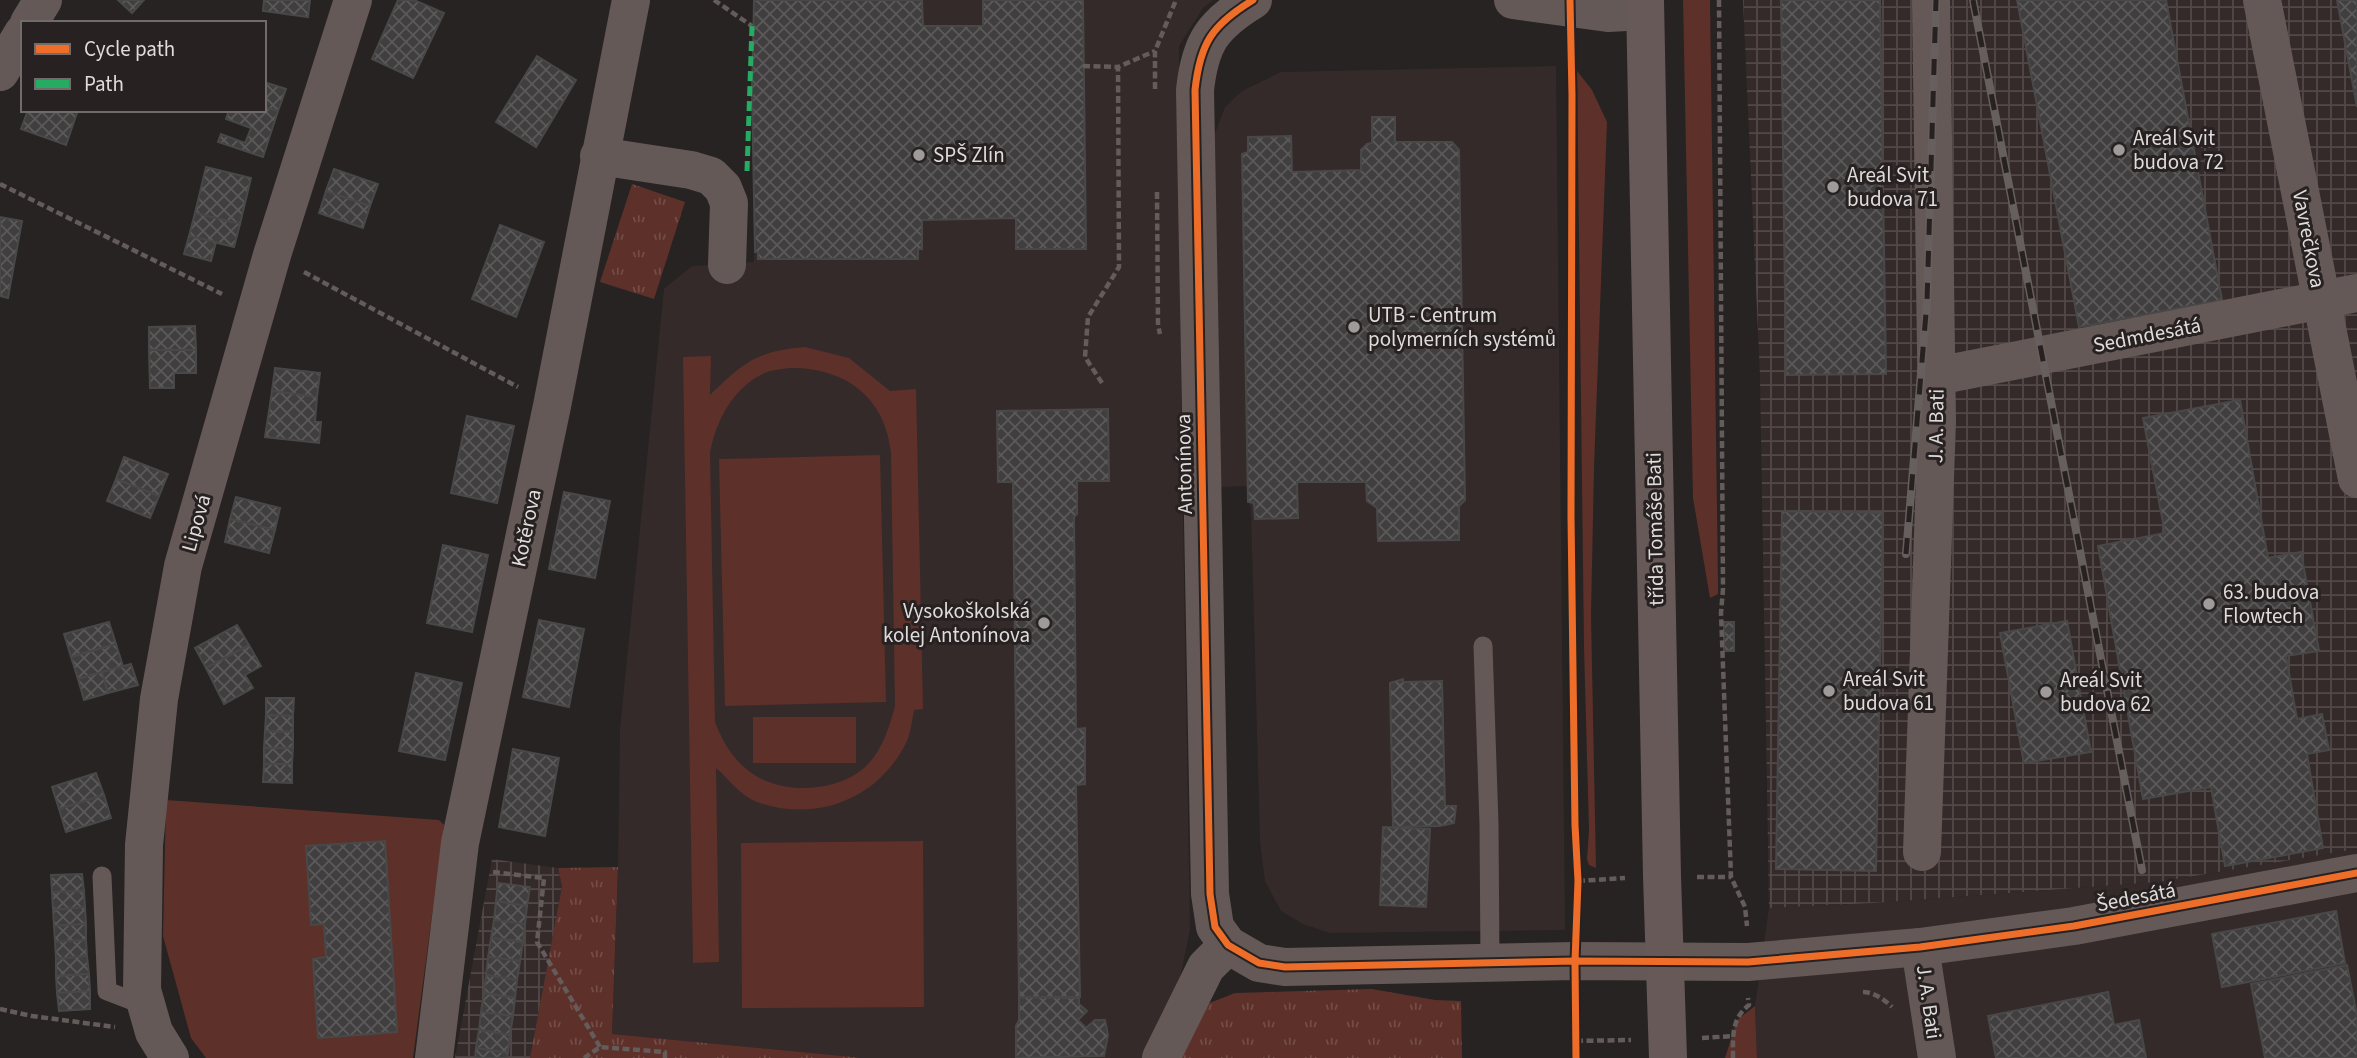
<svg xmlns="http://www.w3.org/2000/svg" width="2357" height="1058" font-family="'Source Sans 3',sans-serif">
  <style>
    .built { fill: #342a29 }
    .industrial { fill: url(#industrial-grid) }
    .grass { fill: #5d302a; fill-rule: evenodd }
    .park { fill: url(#park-tufts) }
    .building { fill: url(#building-cross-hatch); stroke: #494848; stroke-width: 2 }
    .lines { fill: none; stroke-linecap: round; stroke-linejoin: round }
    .path { stroke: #645c5a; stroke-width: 4.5; stroke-dasharray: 7 3.5; stroke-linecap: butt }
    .service { stroke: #655957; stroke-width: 19 }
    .minor { stroke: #655957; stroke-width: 38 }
    .primary { stroke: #675957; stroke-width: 38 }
    .rail-casing { stroke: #675f5e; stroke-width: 8 }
    .rail { stroke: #272221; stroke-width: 5; stroke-dasharray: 16; stroke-linecap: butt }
    .quiet { stroke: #26ab63; stroke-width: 5; stroke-dasharray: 10 5; stroke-linecap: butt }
    .cycleway-casing { stroke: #272221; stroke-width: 11 }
    .cycleway { stroke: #ee6e29; stroke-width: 7 }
    .poi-dot { fill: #9e9b9a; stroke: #272221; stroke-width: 2.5 }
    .labels { text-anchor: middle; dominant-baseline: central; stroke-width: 6; stroke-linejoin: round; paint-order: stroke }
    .poi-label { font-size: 21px; fill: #dfdcdb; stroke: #272221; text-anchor: start }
    .street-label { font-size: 21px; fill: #dfdcdb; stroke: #272221 }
  </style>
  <defs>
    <pattern id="industrial-grid" width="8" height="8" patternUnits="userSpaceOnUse" patternTransform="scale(1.75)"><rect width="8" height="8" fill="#342a29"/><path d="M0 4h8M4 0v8" fill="none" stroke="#514847"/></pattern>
    <pattern id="park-tufts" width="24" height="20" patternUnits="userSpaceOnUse" patternTransform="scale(1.75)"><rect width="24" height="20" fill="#5d302a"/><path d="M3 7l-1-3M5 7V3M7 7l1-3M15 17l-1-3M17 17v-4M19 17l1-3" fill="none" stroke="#744d48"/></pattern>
    <pattern id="building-cross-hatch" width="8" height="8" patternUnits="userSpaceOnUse" patternTransform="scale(1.75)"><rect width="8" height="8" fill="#403e3e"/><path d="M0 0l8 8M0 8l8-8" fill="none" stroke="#5b5959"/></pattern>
  </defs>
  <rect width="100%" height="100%" fill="#262322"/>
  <g class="built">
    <polygon points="755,0 1213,0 1203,8 1179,46 1181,396 1190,930 1181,974 1147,1058 863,1058 612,1034 618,867 620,729 664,289 692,266 754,262"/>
    <polygon points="1556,66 1565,930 1330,933 1303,924 1281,911 1265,881 1260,842 1251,510 1246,486 1220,487 1214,136 1225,107 1242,91 1281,72"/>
    <polygon points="2357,849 2357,1058 1757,1058 1755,1006 1769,908 1874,903 2158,882"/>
  </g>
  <g class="industrial">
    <polygon points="1743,0 2357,0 2357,849 2158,882 1874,903 1769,908 1760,377"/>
    <polygon points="492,859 558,868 562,886 530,1058 455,1058"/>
  </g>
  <g class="grass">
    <polygon points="1683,0 1710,0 1718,583 1718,594 1710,598 1693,498"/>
    <polygon points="1577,71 1592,90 1607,122 1594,468 1591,615 1596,868 1589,865 1587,859 1589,830 1584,647"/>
    <path d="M805,347l44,11 41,33 26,-2 7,320 -9,1c-2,10 -3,22 -7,31 -28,58 -90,82 -150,61 -18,-7 -28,-23 -41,-34l3,194 -26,1 -10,-606 28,-1 -1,39c34,-33 47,-44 95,-48zM789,368c55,-1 96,28 102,85l4,253c-6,22 -13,46 -31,62 -28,24 -81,27 -111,6 -19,-13 -30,-31 -38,-52l-5,-269c6,-33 24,-67 57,-81 6,-2 15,-3 22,-4z"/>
    <polygon points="880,455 886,702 725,706 719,459"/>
    <rect x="753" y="717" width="103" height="46"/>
    <polygon points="166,800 439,820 444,825 413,1058 206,1058 191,1038 163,936"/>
    <polygon points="923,841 924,1007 742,1008 741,843"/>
    <polygon points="1755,1006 1757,1058 1725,1058 1737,1020"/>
  </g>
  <g class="park">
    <polygon points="632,184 685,202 654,299 600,282"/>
    <polygon points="618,867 612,1034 863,1058 530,1058 562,886 558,868"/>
    <polygon points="1372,989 1435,1000 1461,1001 1462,1058 1180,1058 1202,1006 1235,993"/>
  </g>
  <g class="building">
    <polygon points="118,0 144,0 132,13"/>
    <polygon points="264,0 310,0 308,17 263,11"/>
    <polygon points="398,0 414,0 444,13 413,78 372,59"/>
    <polygon points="754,0 922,0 923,26 983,26 983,0 1083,0 1086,249 1016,249 1016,218 922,220 922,249 918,249 918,259 758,259 758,252 755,252 752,91"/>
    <polygon points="1781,0 1880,0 1886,374 1786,375"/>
    <polygon points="2017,0 2166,0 2222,300 2079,327"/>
    <polygon points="2337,0 2357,0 2357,107"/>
    <polygon points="537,56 576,80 536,147 496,122"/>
    <polygon points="264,82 286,89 278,111 264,107"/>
    <polygon points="264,107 278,111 263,157 218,142 221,134 245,143 251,128 226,119 229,110 264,110"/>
    <polygon points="28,110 78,110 66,145 21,129"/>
    <polygon points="1372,117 1395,117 1395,142 1452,142 1459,150 1465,500 1459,506 1459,540 1378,541 1377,508 1367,501 1366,482 1297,482 1298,518 1255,519 1254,503 1248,502 1242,154 1248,152 1248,137 1291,136 1292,172 1361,170 1361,150 1367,144 1372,143"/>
    <polygon points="206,167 251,178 240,224 195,213"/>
    <polygon points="334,169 378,184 370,206 326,191"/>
    <polygon points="326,191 370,206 363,228 319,213"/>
    <polygon points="195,213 240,224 234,247 189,236"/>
    <polygon points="0,217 22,221 8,298 0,296"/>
    <polygon points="500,225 544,242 516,317 472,299"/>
    <polygon points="189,236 216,242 211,261 184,254"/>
    <polygon points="195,326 196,350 149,350 149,327"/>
    <polygon points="149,350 196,350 196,373 174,373 174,388 150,388"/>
    <polygon points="275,368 320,373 317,397 272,391"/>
    <polygon points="272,391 317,397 315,422 321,422 319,443 265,437"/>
    <polygon points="2240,400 2268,558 2301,552 2319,651 2286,656 2297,719 2322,714 2329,750 2307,754 2323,848 2225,866 2211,787 2143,799 2098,546 2165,533 2143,418"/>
    <polygon points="1108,409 1109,481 1077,481 1077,514 1074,517 1076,729 1085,728 1085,784 1076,785 1080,997 1019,997 1013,482 998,482 997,411"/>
    <polygon points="467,416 514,426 497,503 451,493"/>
    <polygon points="124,457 168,474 159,496 116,479"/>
    <polygon points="116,479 159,496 150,518 107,501"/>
    <polygon points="564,492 610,501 595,578 549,569"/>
    <polygon points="236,497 280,508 275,530 230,519"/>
    <polygon points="1782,511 1883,513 1876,871 1776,869"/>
    <polygon points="230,519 275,530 269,553 225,542"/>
    <polygon points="443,545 488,555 472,632 427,623"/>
    <polygon points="539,620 584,629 569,707 523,697"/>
    <polygon points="2067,621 2091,752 2024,763 2000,633"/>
    <polygon points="109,622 116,644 71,657 64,634"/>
    <rect x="1724" y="622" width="10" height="29"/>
    <polygon points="237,625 249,645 206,668 195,648"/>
    <polygon points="116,644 123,666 78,679 71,657"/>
    <polygon points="249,645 261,666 245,675 253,688 224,704 206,668"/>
    <polygon points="131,664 138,685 108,693 102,672"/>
    <polygon points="102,672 108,693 84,700 78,679"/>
    <polygon points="416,673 462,683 445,760 399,751"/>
    <polygon points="1403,679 1403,682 1442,681 1445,806 1456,806 1454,823 1440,826 1393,827 1390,683"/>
    <polygon points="266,698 294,698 293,716 266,715"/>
    <polygon points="266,715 293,716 293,732 265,731"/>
    <polygon points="265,731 293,732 293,748 264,748"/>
    <polygon points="264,748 293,748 292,764 264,764"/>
    <polygon points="513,749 559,758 545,836 499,827"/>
    <polygon points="264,764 292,764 292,783 263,782"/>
    <polygon points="96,773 104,795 59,809 52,787"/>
    <polygon points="104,795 111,818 66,832 59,809"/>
    <polygon points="1383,827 1430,829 1426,907 1380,905"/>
    <polygon points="385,841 397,1032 318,1038 313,959 326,957 324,924 311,925 306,846"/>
    <polygon points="82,874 84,891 52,892 51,875"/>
    <polygon points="498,883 530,887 527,906 496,901"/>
    <polygon points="84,891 85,907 53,910 52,892"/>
    <polygon points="496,901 527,906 525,924 494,920"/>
    <polygon points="85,907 86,924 54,926 53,910"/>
    <polygon points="2336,911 2345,963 2222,987 2212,934"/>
    <polygon points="494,920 525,924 523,942 491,938"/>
    <polygon points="86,924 86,940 55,942 54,926"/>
    <polygon points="491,938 523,942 520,961 488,957"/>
    <polygon points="86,940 87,956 56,959 55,942"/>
    <polygon points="87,956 89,974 56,976 56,959"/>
    <polygon points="488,957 520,961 517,980 486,975"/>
    <polygon points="2347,965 2357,1015 2357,1058 2265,1058 2251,984"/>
    <polygon points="89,974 90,991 57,993 56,976"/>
    <polygon points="486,975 517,980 515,998 484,993"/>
    <polygon points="90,991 90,1009 59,1011 57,993"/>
    <polygon points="2108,992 2114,1025 2139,1020 2146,1058 1996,1058 1988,1016"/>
    <polygon points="484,993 515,998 513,1016 481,1012"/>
    <polygon points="1019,997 1079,998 1079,1004 1087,1011 1078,1020 1086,1028 1095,1020 1105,1020 1108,1035 1104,1056 1016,1058 1016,1026 1019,1020"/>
    <polygon points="481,1012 513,1016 510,1035 479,1030"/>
    <polygon points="479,1030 510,1035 508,1053 476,1048"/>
    <polygon points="476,1048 508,1053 507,1058 475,1058"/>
  </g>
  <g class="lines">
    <g class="path">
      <polyline points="714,0 752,26"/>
      <polyline points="1719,0 1723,589 1721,613 1731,877 1745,907 1747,926"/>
      <polyline points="1083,66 1118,67"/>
      <polyline points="1155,89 1155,51 1176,0"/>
      <polyline points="0,184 222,294"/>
      <polyline points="1157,192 1158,325 1160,334"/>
      <polyline points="304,272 518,387"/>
      <polyline points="1102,383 1085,357 1088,317 1119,267 1118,67 1155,51"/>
      <polyline points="493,872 544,878 537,942 600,1047"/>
      <polyline points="1697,877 1731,877"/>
      <polyline points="1578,881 1625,878"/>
      <path d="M1863,992c11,0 22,8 29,15"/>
      <polyline points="0,1009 32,1016 115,1027"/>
      <polyline points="1702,1038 1733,1036"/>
      <polyline points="1576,1041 1631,1040"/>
      <polyline points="584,1058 600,1047 665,1052 665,1058"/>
      <path d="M1733,1058c0,-21 -2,-39 16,-53l-1,-7"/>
    </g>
    <g class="service">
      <polyline points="1483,646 1489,824 1490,963"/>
      <polyline points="102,876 107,991 146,1006"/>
    </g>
    <g class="minor">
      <path d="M1253,0c-41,25 -53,43 -58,90l15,804 5,33 13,18 31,18 26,4 290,-6 173,1 172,-15 154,-21 283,-53"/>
      <polyline points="1513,0 1608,13 1645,11"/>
      <polyline points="2262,0 2357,479"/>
      <polyline points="29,23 43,0"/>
      <polyline points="0,72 23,33"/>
      <polyline points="599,156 691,170 711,176 723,188 729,203 727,265"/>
      <polyline points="1937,376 2357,293"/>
      <polyline points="1922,852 1937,420 1931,0"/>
      <polyline points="1920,947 1937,1058"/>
      <polyline points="170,1058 154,1032 142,990 144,845 159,699 183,566 272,255 353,0"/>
      <polyline points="434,1058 460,843 552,406 631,0"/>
      <polyline points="1161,1058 1206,967 1228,945"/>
    </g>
    <polyline class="primary" points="1645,0 1662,876 1668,1058"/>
    <defs>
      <g id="rail">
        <polyline points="1973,0 2142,870"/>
        <polyline points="1906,554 1927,301 1936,0"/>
      </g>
    </defs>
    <use href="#rail" class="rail-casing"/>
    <use href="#rail" class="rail"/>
    <polyline class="quiet" points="747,171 752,26"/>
    <defs>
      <g id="cycleway">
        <path d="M1253,0c-41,25 -53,43 -58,90l15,804 5,33 13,18 31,18 26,4 290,-6 173,1 172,-15 154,-21 283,-53"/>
        <polyline points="1570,0 1572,95 1571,516 1575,825 1578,881 1575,961 1576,1058"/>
      </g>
    </defs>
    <use href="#cycleway" class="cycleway-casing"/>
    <use href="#cycleway" class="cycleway"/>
  </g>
  <g class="poi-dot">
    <circle cx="2119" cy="150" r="7"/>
    <circle cx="919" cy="155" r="7"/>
    <circle cx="1833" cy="187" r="7"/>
    <circle cx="1354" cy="327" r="7"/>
    <circle cx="2209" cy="604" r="7"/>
    <circle cx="1044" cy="623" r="7"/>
    <circle cx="1829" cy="691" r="7"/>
    <circle cx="2046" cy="692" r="7"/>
  </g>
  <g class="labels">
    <g class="poi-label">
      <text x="2133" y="138">Areál Svit<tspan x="2133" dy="24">budova 72</tspan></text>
      <text x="933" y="155">SPŠ Zlín</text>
      <text x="1847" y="175">Areál Svit<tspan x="1847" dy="24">budova 71</tspan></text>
      <text x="1368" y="315">UTB - Centrum<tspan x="1368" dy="24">polymerních systémů</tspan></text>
      <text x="2223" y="592">63. budova<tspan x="2223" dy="24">Flowtech</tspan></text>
      <text x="1030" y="611" text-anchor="end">Vysokoškolská<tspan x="1030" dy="24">kolej Antonínova</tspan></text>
      <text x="1843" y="679">Areál Svit<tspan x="1843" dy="24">budova 61</tspan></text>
      <text x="2060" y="680">Areál Svit<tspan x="2060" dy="24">budova 62</tspan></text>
    </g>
    <g class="street-label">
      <text transform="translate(2309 239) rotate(79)">Vavrečkova</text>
      <text transform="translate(2147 335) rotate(-11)">Sedmdesátá</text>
      <text transform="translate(1936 426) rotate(-89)">J. A. Bati</text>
      <text transform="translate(1184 464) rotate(-91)">Antonínova</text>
      <text transform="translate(196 523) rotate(-74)">Lipová</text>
      <text transform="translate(526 528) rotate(-78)">Kotěrova</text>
      <text transform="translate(1655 529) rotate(-91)">třída Tomáše Bati</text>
      <text transform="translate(2136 897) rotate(-11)">Šedesátá</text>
      <text transform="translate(1929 1002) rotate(82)">J. A. Bati</text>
    </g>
  </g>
  <rect x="21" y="21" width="245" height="91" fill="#272221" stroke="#716c6b" stroke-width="2"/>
  <rect x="35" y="44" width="35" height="10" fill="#ee6e29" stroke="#716c6b" stroke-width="2"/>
  <text x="84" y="56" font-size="21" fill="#dfdcdb">Cycle path</text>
  <rect x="35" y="79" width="35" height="10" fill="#26ab63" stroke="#716c6b" stroke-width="2"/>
  <text x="84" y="91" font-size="21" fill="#dfdcdb">Path</text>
</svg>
